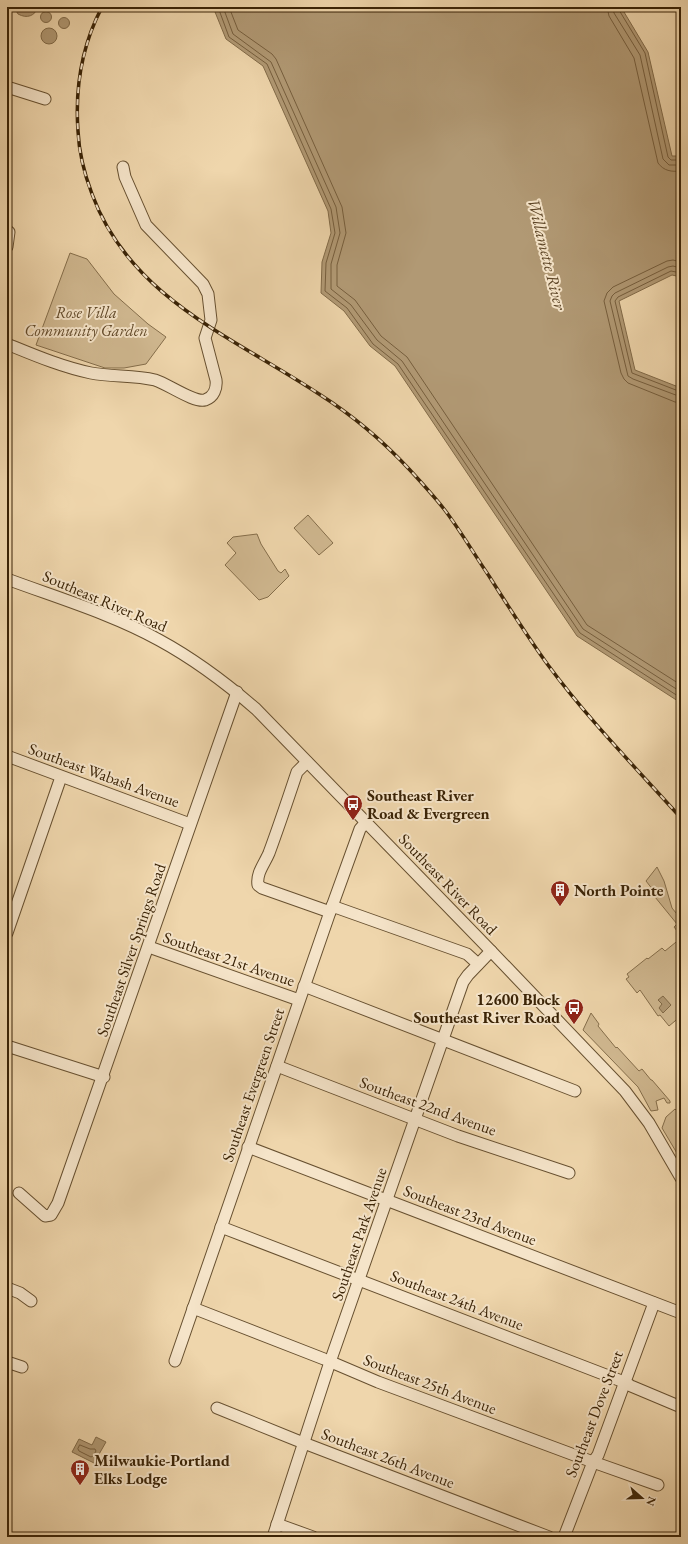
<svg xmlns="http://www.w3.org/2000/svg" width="688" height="1544" font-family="'EB Garamond',serif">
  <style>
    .green { fill: #d0b890; stroke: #856e4b }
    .water { fill: #b19974; stroke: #816a48 }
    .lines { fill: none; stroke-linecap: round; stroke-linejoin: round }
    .shore { stroke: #765e3d; stroke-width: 1 }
    .minor-casing { stroke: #675030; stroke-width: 13 }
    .minor { stroke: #f5e4c9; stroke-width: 11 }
    .rail-casing { stroke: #3a2306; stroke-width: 3.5 }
    .rail { stroke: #f5e4c9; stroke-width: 2; stroke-dasharray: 6; stroke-linecap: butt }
    .labels { text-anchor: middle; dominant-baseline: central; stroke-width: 4; stroke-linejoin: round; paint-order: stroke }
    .park-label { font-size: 16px; font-style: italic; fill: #604828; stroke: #f5e4c9 }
    .street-label { font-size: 16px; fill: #3a2306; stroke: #f5e4c9 }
    .poi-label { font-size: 16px; font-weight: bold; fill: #3a2306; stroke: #f5e4c9; text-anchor: start }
    .water-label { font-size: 17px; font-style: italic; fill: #5e4627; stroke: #f5e4c9 }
  </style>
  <rect width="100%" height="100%" fill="#efd6ac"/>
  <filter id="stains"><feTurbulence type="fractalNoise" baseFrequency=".005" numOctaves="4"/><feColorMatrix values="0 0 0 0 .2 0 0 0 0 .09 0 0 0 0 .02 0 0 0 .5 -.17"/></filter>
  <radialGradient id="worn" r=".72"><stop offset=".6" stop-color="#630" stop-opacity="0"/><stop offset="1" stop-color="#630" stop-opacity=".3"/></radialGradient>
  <g class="green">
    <polygon points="70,253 87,259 114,294 148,324 166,337 146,364 124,368 105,368 36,345"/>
    <polygon points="308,515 333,543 319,555 294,528"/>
    <polygon points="257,534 261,544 278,571 281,573 285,569 289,576 268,597 259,600 225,565 236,553 227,543 233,537"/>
    <polygon points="657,867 664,881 672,908 681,919 681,936 674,927 677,924 655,897 657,895 646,881"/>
    <polygon points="681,938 681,1016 669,1026 660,1015 658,1016 640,990 637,993 626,979 629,977 627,974 647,958 648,959 662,948 665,951"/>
    <polygon points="591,1013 599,1024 598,1026 616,1048 617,1047 639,1071 642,1069 651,1080 652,1080 670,1101 670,1103 667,1103 664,1098 656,1101 658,1110 651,1111 638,1087 583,1030"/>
    <polygon points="675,1109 679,1113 681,1112 681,1160 662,1128 666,1117"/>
  </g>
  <g class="water">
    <path d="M14,7h24c-3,9 -11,12 -20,7z"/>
    <polygon points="213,7 621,7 648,52 672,156 681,156 681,277 672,275 619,301 635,370 681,388 681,703 577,636 395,366 370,346 344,311 321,293 322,262 331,233 328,211 263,66 226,39"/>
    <circle cx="46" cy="17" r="5.5"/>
    <circle cx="64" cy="23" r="5.5"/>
    <circle cx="49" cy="36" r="8"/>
    <polygon points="663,996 671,1005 663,1013 659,1008 662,1004 658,1000"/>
    <polygon points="96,1437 106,1442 94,1463 72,1452 79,1439 92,1445"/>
  </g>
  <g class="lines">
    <g class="shore">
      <polyline points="218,7 229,37 267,64 331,209 335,233 326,263 325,291 347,308 373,344 398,364 580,633 681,698"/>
      <polyline points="223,7 233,34 271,62 336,207 340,233 331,264 331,289 351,305 377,340 402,361 583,629 681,692"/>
      <polyline points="229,7 238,30 272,54 276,59 342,207 346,233 337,265 337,286 355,300 381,336 407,357 587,625 681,685"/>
      <path d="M607,7l2,9 25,42 24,105c6,8 13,9 23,8"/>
      <polyline points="613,7 614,13 640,55 663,159 669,165 681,165"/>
      <polyline points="618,7 619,10 645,53 668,157 671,160 681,160"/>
      <polyline points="681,262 673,260 667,261 613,287 607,293 604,301 621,373 624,379 628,383 675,402 681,403"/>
      <polyline points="681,268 673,266 668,267 615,293 612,296 610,301 628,376 633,379 681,397"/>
      <polyline points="681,273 671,271 618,297 615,301 632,373 681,392"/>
      <polygon points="80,1445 90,1449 95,1449 96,1451 93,1456 91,1457 79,1451 78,1449"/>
    </g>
    <defs>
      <g id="minor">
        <polyline points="7,87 45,99"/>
        <polyline points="7,247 9,232"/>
        <path d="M7,344c27,11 55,23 84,29 21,4 43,2 64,7 13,4 39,23 50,20 9,-3 12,-12 11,-20l-11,-42 6,-18 -3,-26 -5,-10 -57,-59 -21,-48 -2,-10"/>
        <path d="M7,579c51,19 105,35 152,61 35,19 67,43 97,69l235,242 134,140 24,32 32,55"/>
        <polyline points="7,756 190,824"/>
        <path d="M307,762l-10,10c-9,27 -18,54 -28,81 -4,10 -13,20 -11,32l4,3 68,24"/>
        <polyline points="332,906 467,954 478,964"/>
        <polyline points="7,933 61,777"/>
        <polyline points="149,947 299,1000"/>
        <polyline points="304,986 575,1091"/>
        <polyline points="7,1046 104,1077"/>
        <polyline points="277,1066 458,1136 569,1173"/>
        <polyline points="248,1147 681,1313"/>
        <polyline points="19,1193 45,1216 51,1215 58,1203 237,692"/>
        <polyline points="221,1227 624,1382 631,1386 681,1407"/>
        <polyline points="7,1288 20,1293 31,1301"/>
        <polyline points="193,1308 324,1359 378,1382 593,1462 658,1485"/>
        <polyline points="175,1361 330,912 360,829 366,822"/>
        <polyline points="7,1362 22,1367"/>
        <polyline points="217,1408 296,1440 549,1537"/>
        <polyline points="277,1524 313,1537"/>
        <polyline points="273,1537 330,1362 463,982 468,975 491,951"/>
        <polyline points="564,1537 593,1462 598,1455 654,1303"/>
      </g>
    </defs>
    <use href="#minor" class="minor-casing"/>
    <use href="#minor" class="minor"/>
    <defs>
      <path id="rail" d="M102,7c-20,38 -27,82 -24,124 1,22 6,42 14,63 38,104 141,143 227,200 33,21 63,46 90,75 12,13 24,26 35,40 16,21 30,45 45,67 19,30 38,60 59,89 40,54 88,103 133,153"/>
    </defs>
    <use href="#rail" class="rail-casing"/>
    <use href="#rail" class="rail"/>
  </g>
  <defs>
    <symbol id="bus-pin" viewBox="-11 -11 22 30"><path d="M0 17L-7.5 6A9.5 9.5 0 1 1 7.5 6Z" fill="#8f2418" stroke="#f5e4c9"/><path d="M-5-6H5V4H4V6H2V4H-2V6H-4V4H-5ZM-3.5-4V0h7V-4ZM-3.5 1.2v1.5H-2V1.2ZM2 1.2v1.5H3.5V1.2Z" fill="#fff"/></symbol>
    <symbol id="building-pin" viewBox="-11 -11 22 30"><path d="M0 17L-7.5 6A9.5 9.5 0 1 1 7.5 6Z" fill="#8f2418" stroke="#f5e4c9"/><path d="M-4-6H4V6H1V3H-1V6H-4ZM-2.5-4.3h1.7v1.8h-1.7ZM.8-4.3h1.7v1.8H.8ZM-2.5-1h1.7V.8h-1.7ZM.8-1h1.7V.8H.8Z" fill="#fff"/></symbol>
  </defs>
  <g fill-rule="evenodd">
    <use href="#bus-pin" x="342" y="793" width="22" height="30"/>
    <use href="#building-pin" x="549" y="879" width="22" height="30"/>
    <use href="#bus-pin" x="563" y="997" width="22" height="30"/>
    <use href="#building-pin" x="69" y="1458" width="22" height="30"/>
  </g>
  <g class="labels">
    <g class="park-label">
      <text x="86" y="312">Rose Villa<tspan x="86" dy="18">Community Garden</tspan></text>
    </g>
    <g class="street-label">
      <text transform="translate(105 601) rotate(23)">Southeast River Road</text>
      <text transform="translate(104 775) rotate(20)">Southeast Wabash Avenue</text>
      <text transform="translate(448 884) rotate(46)">Southeast River Road</text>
      <text transform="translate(131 950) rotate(-71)">Southeast Silver Springs Road</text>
      <text transform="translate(229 959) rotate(19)">Southeast 21st Avenue</text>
      <text transform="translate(253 1085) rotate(-71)">Southeast Evergreen Street</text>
      <text transform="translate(428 1106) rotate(20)">Southeast 22nd Avenue</text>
      <text transform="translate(470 1215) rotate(21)">Southeast 23rd Avenue</text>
      <text transform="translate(359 1234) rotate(-71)">Southeast Park Avenue</text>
      <text transform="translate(457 1300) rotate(21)">Southeast 24th Avenue</text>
      <text transform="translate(430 1384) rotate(21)">Southeast 25th Avenue</text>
      <text transform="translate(594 1414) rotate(-69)">Southeast Dove Street</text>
      <text transform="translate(388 1458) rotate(21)">Southeast 26th Avenue</text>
    </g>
    <g class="poi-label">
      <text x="367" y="795">Southeast River<tspan x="367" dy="18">Road &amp; Evergreen</tspan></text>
      <text x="574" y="890">North Pointe</text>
      <text x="560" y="999" text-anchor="end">12600 Block<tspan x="560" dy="18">Southeast River Road</tspan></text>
      <text x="94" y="1460">Milwaukie-Portland<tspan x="94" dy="18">Elks Lodge</tspan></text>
    </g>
    <g class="water-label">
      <text transform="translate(547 254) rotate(76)">Willamette River</text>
    </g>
  </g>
  <rect width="688" height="1544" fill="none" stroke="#efd6ac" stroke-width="24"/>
  <rect x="8" y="8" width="672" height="1528" fill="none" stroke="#3a2306" stroke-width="2"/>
  <rect x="12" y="12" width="664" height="1520" fill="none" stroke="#3a2306"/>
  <g transform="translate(642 1498) rotate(110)" stroke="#f5e4c9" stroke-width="3" paint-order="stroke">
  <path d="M0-3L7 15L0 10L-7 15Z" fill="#3a2306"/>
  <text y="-6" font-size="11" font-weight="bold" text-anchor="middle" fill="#3a2306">N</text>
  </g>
  <rect width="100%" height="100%" filter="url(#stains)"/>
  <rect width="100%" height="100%" fill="url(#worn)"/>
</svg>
